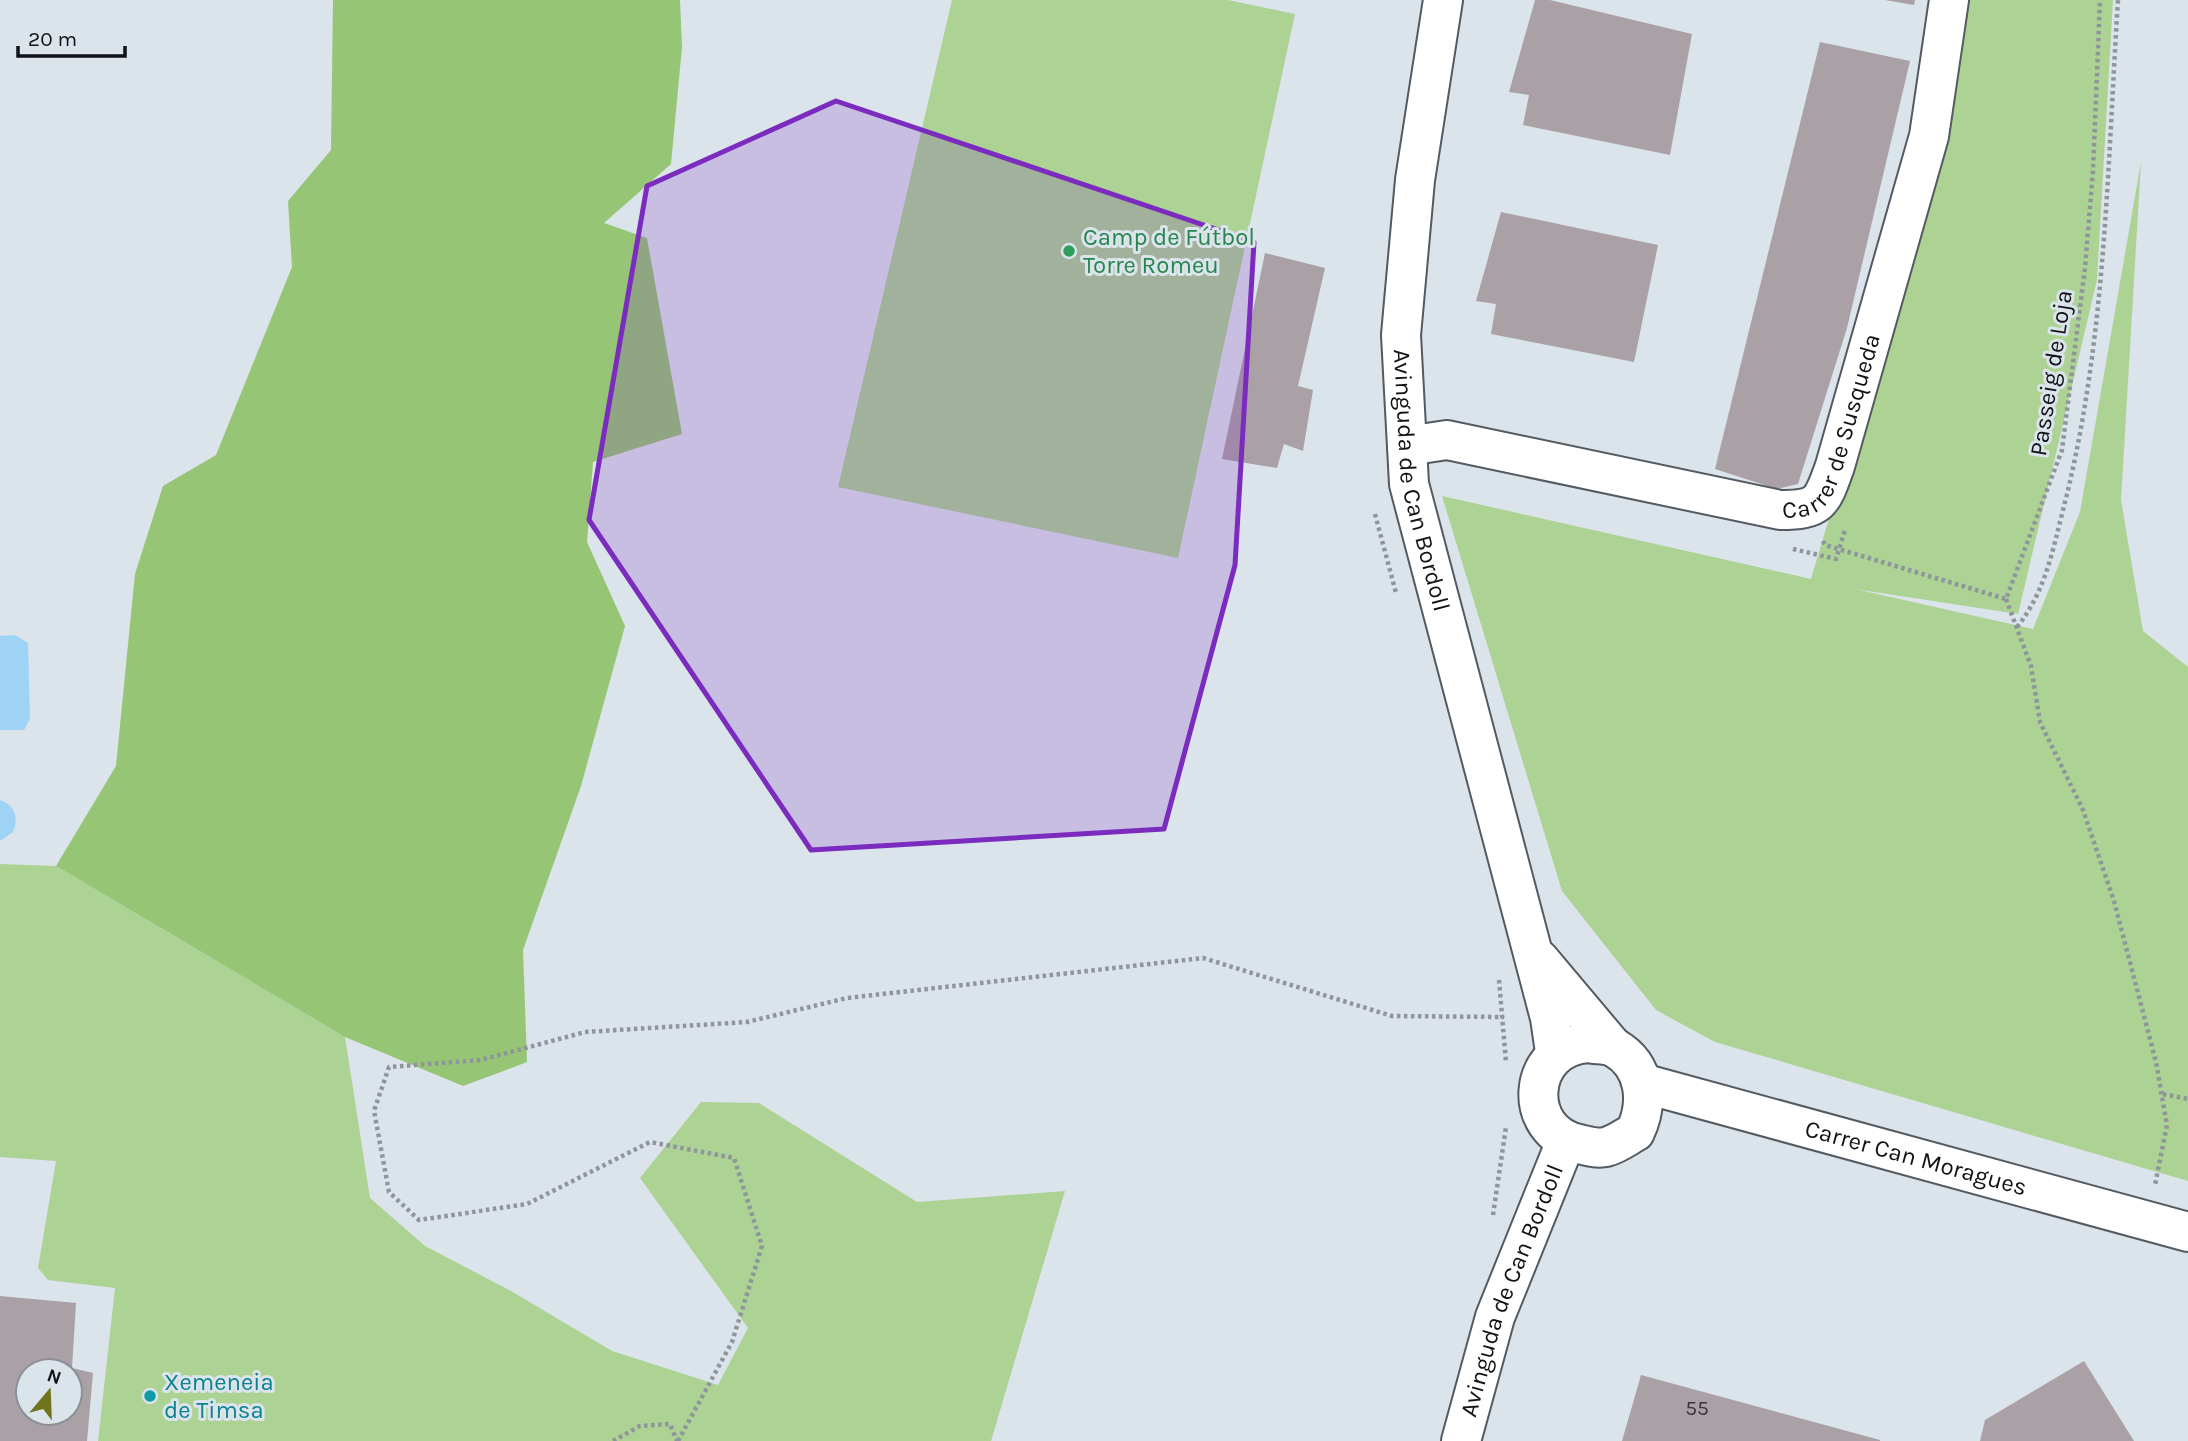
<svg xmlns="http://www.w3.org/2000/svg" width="2188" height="1441" font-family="Karla,sans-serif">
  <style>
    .green { fill: #acd393 }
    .forest { fill: #95c575 }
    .water { fill: #9ed3f5 }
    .building { fill: #aaa1a7; fill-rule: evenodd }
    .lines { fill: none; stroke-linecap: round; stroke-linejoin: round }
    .minor-casing { stroke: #535a61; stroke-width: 42 }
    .path { stroke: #8f959b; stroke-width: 4.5; stroke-dasharray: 3.5 3.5; stroke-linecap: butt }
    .minor { stroke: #fff; stroke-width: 38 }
    .marked { fill: #7b2cbf; fill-opacity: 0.2; stroke: #7b2cbf; stroke-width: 5; stroke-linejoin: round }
    .leisure-dot { fill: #2e9e5b; stroke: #dbe3eb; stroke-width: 2.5 }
    .culture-dot { fill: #0f9aa8; stroke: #dbe3eb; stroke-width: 2.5 }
    .labels { text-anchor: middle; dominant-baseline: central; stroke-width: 6; stroke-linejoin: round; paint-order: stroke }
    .number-label { font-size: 21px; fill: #37363a }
    .leisure-label { font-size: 24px; fill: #27864d; stroke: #dbe3eb; text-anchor: start }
    .street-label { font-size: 24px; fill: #111316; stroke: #dbe3eb }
    .culture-label { font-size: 24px; fill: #0d838f; stroke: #dbe3eb; text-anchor: start }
  </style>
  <rect width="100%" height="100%" fill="#dbe3eb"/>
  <g class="green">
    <polygon points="952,0 1228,0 1295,14 1178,558 838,487"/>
    <polygon points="1961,0 2113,0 2097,280 2018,614 1855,589 2033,629 2080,512 2141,162 2121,500 2143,631 2188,667 2188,1181 1715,1042 1656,1010 1562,891 1442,496 1811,579 1855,432"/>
    <polygon points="0,864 56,866 345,1037 370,1198 425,1246 511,1291 612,1351 718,1385 748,1328 640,1178 701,1102 759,1103 917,1202 1065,1191 991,1441 98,1441 115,1288 48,1280 38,1268 56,1161 0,1157"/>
  </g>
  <polygon class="forest" points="333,0 680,0 682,47 671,164 604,223 647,238 682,434 593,462 587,542 625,626 581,786 523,950 527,1062 463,1086 345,1037 56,866 116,766 135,574 163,486 216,455 292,267 288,201 331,150"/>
  <g class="water">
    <polygon points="15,635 28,643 30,719 24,730 0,730 0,636"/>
    <path d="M0,800c15,5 19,18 13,32l-13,9z"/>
  </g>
  <g class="building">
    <polygon points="1535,0 1550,0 1692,34 1670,155 1523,125 1529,95 1509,92"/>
    <polygon points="1885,0 1915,0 1914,5"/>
    <polygon points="1820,42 1910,61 1847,328 1798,484 1777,489 1715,469"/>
    <polygon points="1501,212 1658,245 1634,362 1491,334 1496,304 1476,301"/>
    <polygon points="1265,253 1325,268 1298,386 1313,390 1303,451 1284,444 1277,468 1222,459"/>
    <path d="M0,1296l76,7 -4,65 21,5 -6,68h-87zM28,1371h42v42h-42z"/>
    <polygon points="2084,1361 2134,1441 1980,1441 1985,1420"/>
    <polygon points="1641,1375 1880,1440 1880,1441 1622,1441"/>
  </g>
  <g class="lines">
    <defs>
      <g id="minor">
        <path id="s1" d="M1443,0l-28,180 -14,155 8,149 141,534 5,34"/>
        <path id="s2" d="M1407,446l40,-6 333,70c41,0 42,-8 55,-44l94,-330 20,-136"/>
        <polyline points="1539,959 1613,1047"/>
        <path d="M1588,1043c9,2 20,1 27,5 31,18 34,55 20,84 -9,5 -18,12 -29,15 -9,2 -18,-1 -27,-3 -58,-12 -53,-97 9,-101z"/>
        <path id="s3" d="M1642,1083l546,149"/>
        <path id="s4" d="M1461,1441l34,-124 71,-176"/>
      </g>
    </defs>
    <use href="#minor" class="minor-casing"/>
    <g class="path">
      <polyline points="1375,514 1396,593"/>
      <polyline points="1823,541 1825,545 2006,599 2062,450 2085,268 2093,171 2100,0"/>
      <polyline points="1793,549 1836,559 1845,530"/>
      <polyline points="2006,599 2031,666 2040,722 2083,810 2114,901 2156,1062 2167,1125 2155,1185"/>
      <path d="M2017,627c28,-35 35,-74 46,-117 43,-166 44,-339 55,-510"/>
      <polyline points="1499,980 1506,1062"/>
      <polyline points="2163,1094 2188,1099"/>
      <polyline points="1493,1215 1506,1127"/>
      <polyline points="613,1441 640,1426 670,1424 677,1441"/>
      <polyline points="678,1441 732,1342 762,1246 734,1158 650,1142 527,1204 419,1220 389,1192 374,1111 389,1067 481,1060 585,1032 747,1022 847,998 1203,958 1392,1016 1504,1017"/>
    </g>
    <use href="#minor" class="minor"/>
  </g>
  <path class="marked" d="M836,101l418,141 -19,323 -71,264 -353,21 -222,-330 58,-334z"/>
  <circle class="leisure-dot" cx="1069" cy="251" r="7"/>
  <circle class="culture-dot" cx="150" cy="1396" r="7"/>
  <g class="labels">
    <g class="number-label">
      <text x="1697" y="1408">55</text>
    </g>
    <g class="leisure-label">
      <text x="1083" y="237">Camp de Fútbol<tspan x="1083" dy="28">Torre Romeu</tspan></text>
    </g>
    <g class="street-label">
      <text transform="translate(2051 373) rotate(-81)">Passeig de Loja</text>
      <text stroke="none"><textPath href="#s2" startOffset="490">Carrer de Susqueda</textPath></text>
      <text stroke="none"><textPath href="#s1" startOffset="485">Avinguda de Can Bordoll</textPath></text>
      <text stroke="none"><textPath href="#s3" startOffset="284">Carrer Can Moragues</textPath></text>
      <text stroke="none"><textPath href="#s4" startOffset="159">Avinguda de Can Bordoll</textPath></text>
    </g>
    <g class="culture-label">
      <text x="164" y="1382">Xemeneia<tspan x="164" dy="28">de Timsa</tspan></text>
    </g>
  </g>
  <g transform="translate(49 1392) rotate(19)"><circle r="33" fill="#dbe3eb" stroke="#8a9096" stroke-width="2"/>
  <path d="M0-5L12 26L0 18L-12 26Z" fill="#6f751d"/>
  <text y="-10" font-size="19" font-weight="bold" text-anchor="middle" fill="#111316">N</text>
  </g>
  <path d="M18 46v10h107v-10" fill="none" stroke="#111316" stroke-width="3.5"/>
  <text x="28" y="46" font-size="21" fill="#111316" stroke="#dbe3eb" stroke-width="5" paint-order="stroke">20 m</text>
</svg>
